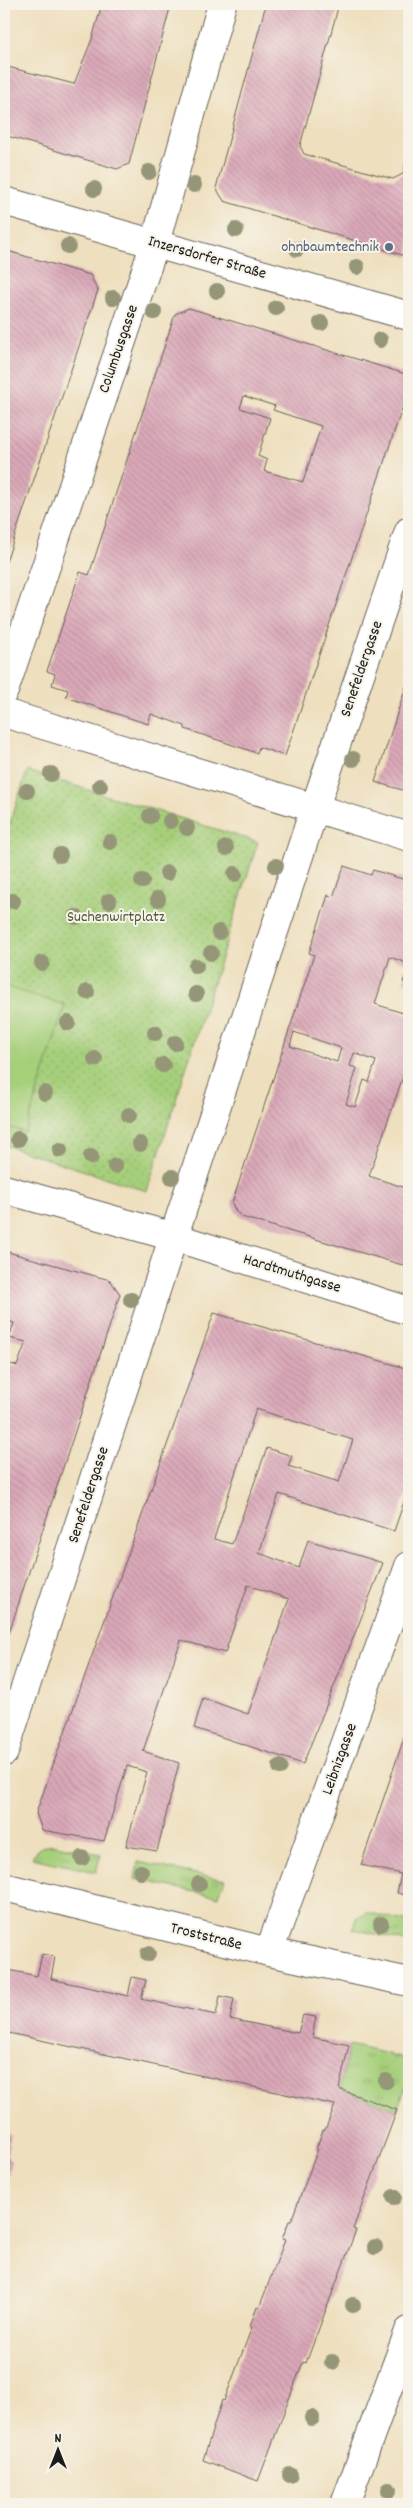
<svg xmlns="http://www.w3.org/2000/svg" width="413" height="2508" font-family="Dekko,sans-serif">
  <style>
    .grass { fill: url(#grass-tufts); stroke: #61764b }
    .park { fill: url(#park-dots); stroke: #61764b }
    .pitch { fill: #a6cf7a; stroke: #61764b }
    .building { fill: url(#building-back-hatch); fill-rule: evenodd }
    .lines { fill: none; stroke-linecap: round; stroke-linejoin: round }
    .minor-casing { stroke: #666055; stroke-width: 30 }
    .minor { stroke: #fff; stroke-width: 28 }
    .tree { fill: #959677 }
    .service-dot { fill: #5c6f8a; stroke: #f7f3e8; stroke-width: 2 }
    .labels { text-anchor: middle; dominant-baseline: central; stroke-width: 4; stroke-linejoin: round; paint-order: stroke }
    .service-label { font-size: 16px; fill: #4e5e75; stroke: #f7f3e8; text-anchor: end }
    .street-label { font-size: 16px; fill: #1c1c1c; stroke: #f7f3e8 }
    .park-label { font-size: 16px; fill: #4c5b3d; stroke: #f7f3e8 }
  </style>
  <defs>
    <pattern id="grass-tufts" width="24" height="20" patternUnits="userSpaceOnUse" patternTransform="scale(1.25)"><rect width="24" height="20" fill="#a6cf7a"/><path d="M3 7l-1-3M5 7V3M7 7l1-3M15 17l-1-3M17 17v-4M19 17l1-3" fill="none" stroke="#8eb169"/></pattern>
    <pattern id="park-dots" width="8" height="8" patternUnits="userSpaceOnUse" patternTransform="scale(1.25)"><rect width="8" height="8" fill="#a6cf7a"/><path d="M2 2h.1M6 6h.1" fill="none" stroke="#8eb169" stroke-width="1.8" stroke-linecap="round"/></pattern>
    <pattern id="building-back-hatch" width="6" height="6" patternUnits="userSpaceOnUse" patternTransform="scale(1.25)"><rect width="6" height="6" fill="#daa8b8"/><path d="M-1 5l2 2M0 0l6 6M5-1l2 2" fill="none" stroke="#ba909e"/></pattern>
  </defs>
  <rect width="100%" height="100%" fill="#f7f3e8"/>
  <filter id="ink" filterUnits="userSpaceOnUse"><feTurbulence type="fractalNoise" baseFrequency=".02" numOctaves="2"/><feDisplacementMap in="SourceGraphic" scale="10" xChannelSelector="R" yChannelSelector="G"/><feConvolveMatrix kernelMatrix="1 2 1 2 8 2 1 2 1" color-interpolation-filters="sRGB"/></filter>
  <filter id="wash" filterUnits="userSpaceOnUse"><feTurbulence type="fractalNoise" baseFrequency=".0096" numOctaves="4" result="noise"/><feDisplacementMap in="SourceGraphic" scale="20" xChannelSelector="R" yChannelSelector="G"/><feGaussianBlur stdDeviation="1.12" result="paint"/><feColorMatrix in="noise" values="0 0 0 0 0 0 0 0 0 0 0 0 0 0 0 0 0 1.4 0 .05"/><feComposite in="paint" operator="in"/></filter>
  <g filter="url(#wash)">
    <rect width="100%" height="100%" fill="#eedfbe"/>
    <g class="grass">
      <path d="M52,1844l49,10 -5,18 -64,-14c4,-10 10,-12 20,-14z"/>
      <polygon points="138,1862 225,1880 218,1897 135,1879"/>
      <polygon points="366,1912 409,1922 409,1942 353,1929 356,1918"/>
      <polygon points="349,2045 409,2059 409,2077 397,2110 340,2089"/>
    </g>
    <polygon class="park" points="27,771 258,842 147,1191 4,1145 4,841"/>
    <polygon class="pitch" points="4,986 65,1005 25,1132 4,1126"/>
    <g id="blocks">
      <g class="building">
        <polygon points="102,4 171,4 129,164 117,169 4,135 4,66 74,84 92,39"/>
        <polygon points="266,4 339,4 300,146 304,154 393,179 403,174 409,151 409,257 224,201 216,188"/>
        <polygon points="4,250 90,275 98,290 4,568 4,332 7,324 4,323"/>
        <path d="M189,308l220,67v13l-124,368 -26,-9 -2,6 -72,-24v-3l-34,-12 -3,10 -82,-27 2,-7 -16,-5 3,-11 -8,-3 33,-99 9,3 86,-261zM244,396l31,10 -2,4 48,16 -18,56 -39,-11 3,-11 -9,-4 12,-38 -30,-10z"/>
        <polygon points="409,677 409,792 375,782"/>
        <path d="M344,866l27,9 2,-5 36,11v83l-19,-7 -15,47 34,11v44l-40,117 40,13v78l-167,-50 -6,-5 -4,-9 82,-248 -5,-2 19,-58 5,2zM294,1032l47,16 -4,14 -47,-16zM354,1053l22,8 -7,21 -5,-2 -9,27 -9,-3 11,-36 -7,-2z"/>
        <polygon points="409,965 409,984 403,982"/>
        <polygon points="4,1251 110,1280 120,1294 4,1648 4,1362 17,1366 26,1342 9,1338 14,1323 4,1320"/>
        <path d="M214,1313l195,56v118l-15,44 -115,-37 -20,59 40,15 9,-28 75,23 -80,201 -109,-36 9,-30 45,16 41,-115 -41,-14 -23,68 -44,-13 -38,111 36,12 -22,88 -31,-5 21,-74 -20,-6 -23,75 -62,-11 -6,-17zM256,1409l97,31 -14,42 -51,-16 4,-10 -25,-8 -35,96 -18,-5z"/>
        <polygon points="409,1723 409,1896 397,1893 401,1874 361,1865"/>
        <polygon points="42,1954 55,1957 51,1979 128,1996 132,1977 146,1980 141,1999 216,2015 220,1996 234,1999 230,2019 298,2033 303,2015 316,2017 312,2037 349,2045 339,2089 397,2110 353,2229 356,2230 306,2363 303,2362 258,2481 203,2460 222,2400 224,2401 252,2327 250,2326 257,2307 259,2308 285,2240 282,2239 289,2221 291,2221 318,2149 316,2149 323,2130 325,2130 335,2105 4,2032 4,1969 37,1976"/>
        <polygon points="4,2133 11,2134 6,2159 11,2160 5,2191"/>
      </g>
    </g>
  </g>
  <g filter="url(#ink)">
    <use href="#blocks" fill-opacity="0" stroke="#666055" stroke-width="1"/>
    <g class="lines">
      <defs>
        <g id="minor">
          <polyline points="4,201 409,316"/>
          <polyline points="4,691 155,243 222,4"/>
          <polyline points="4,713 409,837"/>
          <polyline points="4,1189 174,1237 409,1311"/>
          <polyline points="4,1752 315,807 409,531"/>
          <polyline points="4,1887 269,1952 409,1982"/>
          <polyline points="269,1952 409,1566"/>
          <polyline points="345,2504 409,2331"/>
        </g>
      </defs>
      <use href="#minor" class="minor-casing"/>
      <use href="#minor" class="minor"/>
    </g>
    <g class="tree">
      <circle cx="149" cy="172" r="8"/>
      <circle cx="194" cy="185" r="8"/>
      <circle cx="94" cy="189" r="8"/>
      <circle cx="236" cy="230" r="8"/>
      <circle cx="68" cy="246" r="8"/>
      <circle cx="297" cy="249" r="8"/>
      <circle cx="357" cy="267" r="8"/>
      <circle cx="217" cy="291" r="8"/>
      <circle cx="113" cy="298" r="8"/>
      <circle cx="276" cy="308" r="8"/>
      <circle cx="154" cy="312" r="8"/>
      <circle cx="321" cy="323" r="8"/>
      <circle cx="380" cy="340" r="8"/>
      <circle cx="353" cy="759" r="8"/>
      <circle cx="51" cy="774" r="8"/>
      <circle cx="100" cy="786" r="8"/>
      <circle cx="27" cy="791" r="8"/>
      <circle cx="150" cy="816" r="8"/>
      <circle cx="170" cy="821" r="8"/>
      <circle cx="187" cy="828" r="8"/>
      <circle cx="110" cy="842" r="8"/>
      <circle cx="226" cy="848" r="8"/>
      <circle cx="60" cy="855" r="8"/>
      <circle cx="276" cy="866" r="8"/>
      <circle cx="167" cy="873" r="8"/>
      <circle cx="235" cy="874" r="8"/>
      <circle cx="142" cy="881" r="8"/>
      <circle cx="158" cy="899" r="8"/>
      <circle cx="13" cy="901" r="8"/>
      <circle cx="109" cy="901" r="8"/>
      <circle cx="76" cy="917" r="8"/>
      <circle cx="219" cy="932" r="8"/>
      <circle cx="211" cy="953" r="8"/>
      <circle cx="42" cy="963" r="8"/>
      <circle cx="196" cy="966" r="8"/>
      <circle cx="87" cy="992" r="8"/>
      <circle cx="196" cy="994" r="8"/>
      <circle cx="68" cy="1023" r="8"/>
      <circle cx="155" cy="1033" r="8"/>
      <circle cx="175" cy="1043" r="8"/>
      <circle cx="95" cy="1059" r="8"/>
      <circle cx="163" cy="1065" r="8"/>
      <circle cx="45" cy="1093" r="8"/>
      <circle cx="129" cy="1115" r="8"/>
      <circle cx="18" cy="1139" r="8"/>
      <circle cx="140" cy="1144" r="8"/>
      <circle cx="60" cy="1150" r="8"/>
      <circle cx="91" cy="1157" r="8"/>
      <circle cx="115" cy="1166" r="8"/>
      <circle cx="172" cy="1177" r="8"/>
      <circle cx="131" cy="1300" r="8"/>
      <circle cx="280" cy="1767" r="8"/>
      <circle cx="82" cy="1858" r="8"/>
      <circle cx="141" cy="1872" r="8"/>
      <circle cx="199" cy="1884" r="8"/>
      <circle cx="381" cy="1924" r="8"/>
      <circle cx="148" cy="1954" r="8"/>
      <circle cx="386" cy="2081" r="8"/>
      <circle cx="394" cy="2197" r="8"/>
      <circle cx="375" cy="2247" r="8"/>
      <circle cx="353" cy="2305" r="8"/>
      <circle cx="332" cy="2362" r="8"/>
      <circle cx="312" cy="2418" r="8"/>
      <circle cx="290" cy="2475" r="8"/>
      <circle cx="389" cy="2490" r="8"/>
    </g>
  </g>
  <circle class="service-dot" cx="389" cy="247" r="5"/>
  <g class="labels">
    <g class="service-label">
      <text x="379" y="247">ohnbaumtechnik</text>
    </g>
    <g class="street-label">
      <text transform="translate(207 258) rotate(16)">Inzersdorfer Straße</text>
      <text transform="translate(119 349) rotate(-71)">Columbusgasse</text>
      <text transform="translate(362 669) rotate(-71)">Senefeldergasse</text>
      <text transform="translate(292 1274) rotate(17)">Hardtmuthgasse</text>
      <text transform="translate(89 1495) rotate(-72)">Senefeldergasse</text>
      <text transform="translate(340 1759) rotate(-70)">Leibnizgasse</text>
      <text transform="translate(206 1937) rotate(14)">Troststraße</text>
    </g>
    <g class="park-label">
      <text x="116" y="917">Suchenwirtplatz</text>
    </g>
  </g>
  <rect width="413" height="2508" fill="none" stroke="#f7f3e8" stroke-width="20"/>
  <g transform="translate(58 2450)" stroke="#f7f3e8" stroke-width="4" paint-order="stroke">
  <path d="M0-4L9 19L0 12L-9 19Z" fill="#1c1c1c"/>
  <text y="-8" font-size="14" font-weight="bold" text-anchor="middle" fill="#1c1c1c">N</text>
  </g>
</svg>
